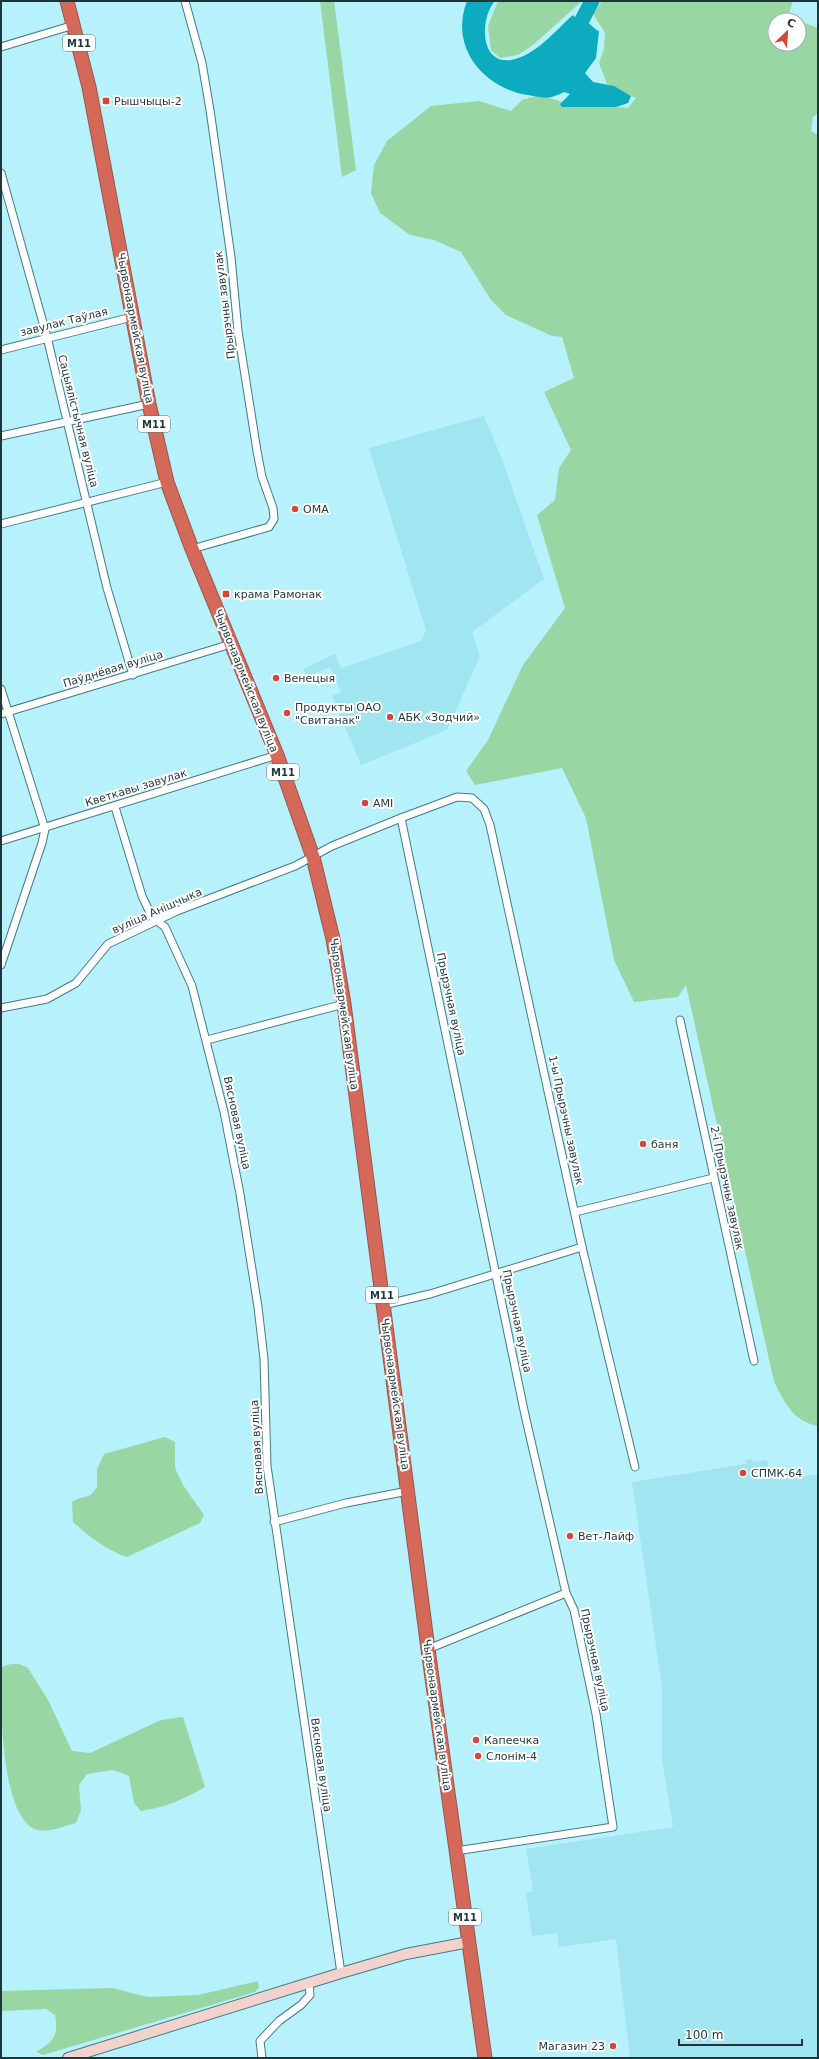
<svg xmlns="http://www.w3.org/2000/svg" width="819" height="2059" font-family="'DejaVu Sans',sans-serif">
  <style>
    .built { fill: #a1e5f0 }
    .green { fill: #98d7a4 }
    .water { fill: #0dabbf }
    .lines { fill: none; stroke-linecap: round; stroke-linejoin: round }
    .river { stroke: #0dabbf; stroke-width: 15 }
    .street-casing { stroke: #437b85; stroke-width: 9 }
    .secondary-casing { stroke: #437b85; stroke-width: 12 }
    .highway-casing { stroke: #95574e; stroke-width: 15 }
    .street { stroke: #fff; stroke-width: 7 }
    .secondary { stroke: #f2d2cd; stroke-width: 10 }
    .highway { stroke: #d56959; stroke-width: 13 }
    .poi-dot { fill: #d44738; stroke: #fff; stroke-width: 1.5 }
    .labels { text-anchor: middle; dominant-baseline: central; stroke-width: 4; stroke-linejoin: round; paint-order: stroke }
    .shield { fill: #fff; stroke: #627275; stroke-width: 1 }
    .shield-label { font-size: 10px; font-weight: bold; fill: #1e353a }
    .poi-label { font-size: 11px; fill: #1e353a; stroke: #fff; text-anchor: start }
    .street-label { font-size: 11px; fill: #1e353a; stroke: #fff }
  </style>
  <rect width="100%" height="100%" fill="#b6f1fc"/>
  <g class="built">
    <polygon points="484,416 502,459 544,579 472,632 480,656 447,730 361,765 332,696 341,692 330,667 307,677 303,669 335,654 341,668 348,666 421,641 426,630 369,448"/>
    <polygon points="752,1459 753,1462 767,1460 770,1477 780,1480 818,1474 818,2058 630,2058 616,1939 559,1947 557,1933 532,1936 526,1892 533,1891 526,1849 673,1827 662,1760 662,1687 632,1482 746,1464 746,1460"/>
  </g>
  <g class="green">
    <polygon points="320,1 334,1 356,170 342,177"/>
    <polygon points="498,1 582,1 533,45 518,55 500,58 491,50 488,26"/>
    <path d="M602,1h191l-5,16 9,3h-22v24h24v-23l19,7v85l-5,4 -2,14 7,4v1291c-26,-5 -33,-24 -44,-44l-88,-397 -8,12 -44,5 -20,-42 -28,-142 -24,-50 -87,17 -9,-14 22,-31 35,-75 42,-57 -28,-93 18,-15 4,-32 12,-18 -27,-58 30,-14 -12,-41 -10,-1 -46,-21 -15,-15 -30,-48 -27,-12 -24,-5 -30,-22 -9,-20 3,-28 13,-24 44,-35 48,-5 32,10 11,-11 19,-5 21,7 66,6 8,-10 -29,-14 -8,-21 5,-14 1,-16 -12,-19z"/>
    <path d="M165,1437l10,5v26l8,17 21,30 -4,8 -73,34c-21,-7 -37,-20 -54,-35l-1,-20 5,-3 14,-4 6,-8v-18l7,-15z"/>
    <path d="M11,1664h8l9,4 20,32 24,51 18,2 71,-33 22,-3 22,70c-20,12 -42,21 -64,24l-7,-8 -5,-27 -16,-6 -26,4 -8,11 2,25 -5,13c-12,3 -27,10 -39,7 -37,-12 -36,-124 -36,-163z"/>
    <path d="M258,1981l1,6 -4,5 -212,63 -7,-3c17,-10 23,-16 19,-37l-9,-6 -45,2v-20l111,-3 36,9 50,-2z"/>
  </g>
  <path class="water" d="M467,1h28c-15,16 -16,64 16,59 24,-4 44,-29 62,-45 5,6 9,5 15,8 4,2 7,7 11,8l-3,27 -11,15 8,9 21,4 17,10 -3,7 -12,4h-54l-2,-3 10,-10 -6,-2c-16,8 -19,6 -36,3 -45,-7 -79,-48 -61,-94z"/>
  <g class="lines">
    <polyline class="river" points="572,39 592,1"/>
    <defs>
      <g id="street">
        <polyline points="185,1 202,63 210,110 231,257 238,331 257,451 262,477 273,508 274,519 269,527 192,549"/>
        <polyline points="1,47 74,25"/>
        <polyline points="1,173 47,337 107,588 133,675"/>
        <polyline points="1,350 132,317"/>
        <polyline points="1,436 149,404"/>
        <polyline points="1,524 167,482"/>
        <polyline points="1,689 45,829 42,843 1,965"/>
        <polyline points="1,714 231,644"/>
        <polyline points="115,807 142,896 152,917 165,927 192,986 224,1112 240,1194 258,1307 264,1359 267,1466 341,1973"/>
        <polyline points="401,818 525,1415 566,1593 574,1610 596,1714 613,1827 456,1851"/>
        <polyline points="1,841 277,755"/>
        <polyline points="1,1008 47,999 76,983 108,944 177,911 295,866 332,846 401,818 457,797 472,798 484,809 490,825 582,1247 635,1467"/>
        <polyline points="680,1020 754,1361"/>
        <polyline points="207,1040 344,1004"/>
        <polyline points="575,1212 713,1178"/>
        <polyline points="383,1305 430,1294 582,1247"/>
        <polyline points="274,1522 346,1503 408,1491"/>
        <polyline points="428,1649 566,1593"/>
        <polyline points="262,2058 260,2041 279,2021 301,2005 310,1995 309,1983"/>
      </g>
      <polyline id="secondary" points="68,2058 341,1973 406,1954 469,1942"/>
      <polyline id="highway" points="67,1 89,87 149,404 167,482 192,549 277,755 313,857 333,939 344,1004 428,1649 485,2058"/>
    </defs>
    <use href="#street" class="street-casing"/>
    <use href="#secondary" class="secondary-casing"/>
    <use href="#highway" class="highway-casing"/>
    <use href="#street" class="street"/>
    <use href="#secondary" class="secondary"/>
    <use href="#highway" class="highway"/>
  </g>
  <g class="poi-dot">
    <rect x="102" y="97" width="8" height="8" rx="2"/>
    <circle cx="295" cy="509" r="4"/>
    <rect x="222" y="590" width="8" height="8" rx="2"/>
    <circle cx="276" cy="678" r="4"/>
    <circle cx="287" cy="713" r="4"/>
    <circle cx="390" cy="717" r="4"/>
    <circle cx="365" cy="803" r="4"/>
    <circle cx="643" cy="1144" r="4"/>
    <circle cx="743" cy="1473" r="4"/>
    <circle cx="570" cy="1536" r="4"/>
    <circle cx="476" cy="1740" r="4"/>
    <circle cx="478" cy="1756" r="4"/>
    <circle cx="613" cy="2046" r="4"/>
  </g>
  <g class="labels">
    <g class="shield">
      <rect x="63" y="35" width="32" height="16" rx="3"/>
      <rect x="138" y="416" width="32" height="16" rx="3"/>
      <rect x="267" y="764" width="32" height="16" rx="3"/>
      <rect x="366" y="1287" width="32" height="16" rx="3"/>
      <rect x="449" y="1909" width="32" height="16" rx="3"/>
    </g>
    <g class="shield-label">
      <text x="79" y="43">М11</text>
      <text x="154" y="424">М11</text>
      <text x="283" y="772">М11</text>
      <text x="382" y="1295">М11</text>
      <text x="465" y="1917">М11</text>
    </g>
    <g class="poi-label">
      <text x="114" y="101">Рышчыцы-2</text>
      <text x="303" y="509">ОМА</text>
      <text x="234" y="594">крама Рамонак</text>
      <text x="284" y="678">Венецыя</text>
      <text x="295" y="707">Продукты ОАО<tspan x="295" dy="13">"Свитанак"</tspan></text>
      <text x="398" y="717">АБК «Зодчий»</text>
      <text x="373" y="803">AMI</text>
      <text x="651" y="1144">баня</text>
      <text x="751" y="1473">СПМК-64</text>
      <text x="578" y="1536">Вет-Лайф</text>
      <text x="484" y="1740">Капеечка</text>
      <text x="486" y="1756">Слонім-4</text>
      <text x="605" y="2046" text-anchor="end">Магазин 23</text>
    </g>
    <g class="street-label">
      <text transform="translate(225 305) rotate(-97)">Прырэчны завулак</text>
      <text transform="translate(64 322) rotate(-14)">завулак Таўлая</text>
      <text transform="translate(135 328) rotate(79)">Чырвонаармейская вуліца</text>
      <text transform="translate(78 421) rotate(76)">Сацыялістычная вуліца</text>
      <text transform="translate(113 669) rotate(-17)">Паўднёвая вуліца</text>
      <text transform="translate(246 681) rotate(68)">Чырвонаармейская вуліца</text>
      <text transform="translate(136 788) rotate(-17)">Кветкавы завулак</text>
      <text transform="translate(157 911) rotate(-24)">вуліца Анішчыка</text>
      <text transform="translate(451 1004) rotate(78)">Прырэчная вуліца</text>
      <text transform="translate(344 1014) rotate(82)">Чырвонаармейская вуліца</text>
      <text transform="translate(566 1120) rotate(78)">1-ы Прырэчны завулак</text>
      <text transform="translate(237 1123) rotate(78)">Вясновая вуліца</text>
      <text transform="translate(727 1188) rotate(78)">2-і Прырэчны завулак</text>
      <text transform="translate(517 1321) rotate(78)">Прырэчная вуліца</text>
      <text transform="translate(395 1394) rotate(82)">Чырвонаармейская вуліца</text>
      <text transform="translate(257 1447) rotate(-93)">Вясновая вуліца</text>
      <text transform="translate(595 1660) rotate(78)">Прырэчная вуліца</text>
      <text transform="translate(437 1715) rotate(82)">Чырвонаармейская вуліца</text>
      <text transform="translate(321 1765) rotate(82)">Вясновая вуліца</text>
    </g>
  </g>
  <rect width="819" height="2059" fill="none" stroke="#1e353a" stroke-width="4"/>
  <g transform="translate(787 32) rotate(25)"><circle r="19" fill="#ffffff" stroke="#a5aeb0"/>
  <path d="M0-3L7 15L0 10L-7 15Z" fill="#d44738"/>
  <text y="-6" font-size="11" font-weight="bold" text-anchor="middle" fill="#1e353a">С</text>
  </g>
  <path d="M679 2039v6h123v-6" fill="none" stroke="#1e353a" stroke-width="2"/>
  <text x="685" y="2039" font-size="12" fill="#1e353a" stroke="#ffffff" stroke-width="3" paint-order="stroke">100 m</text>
</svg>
